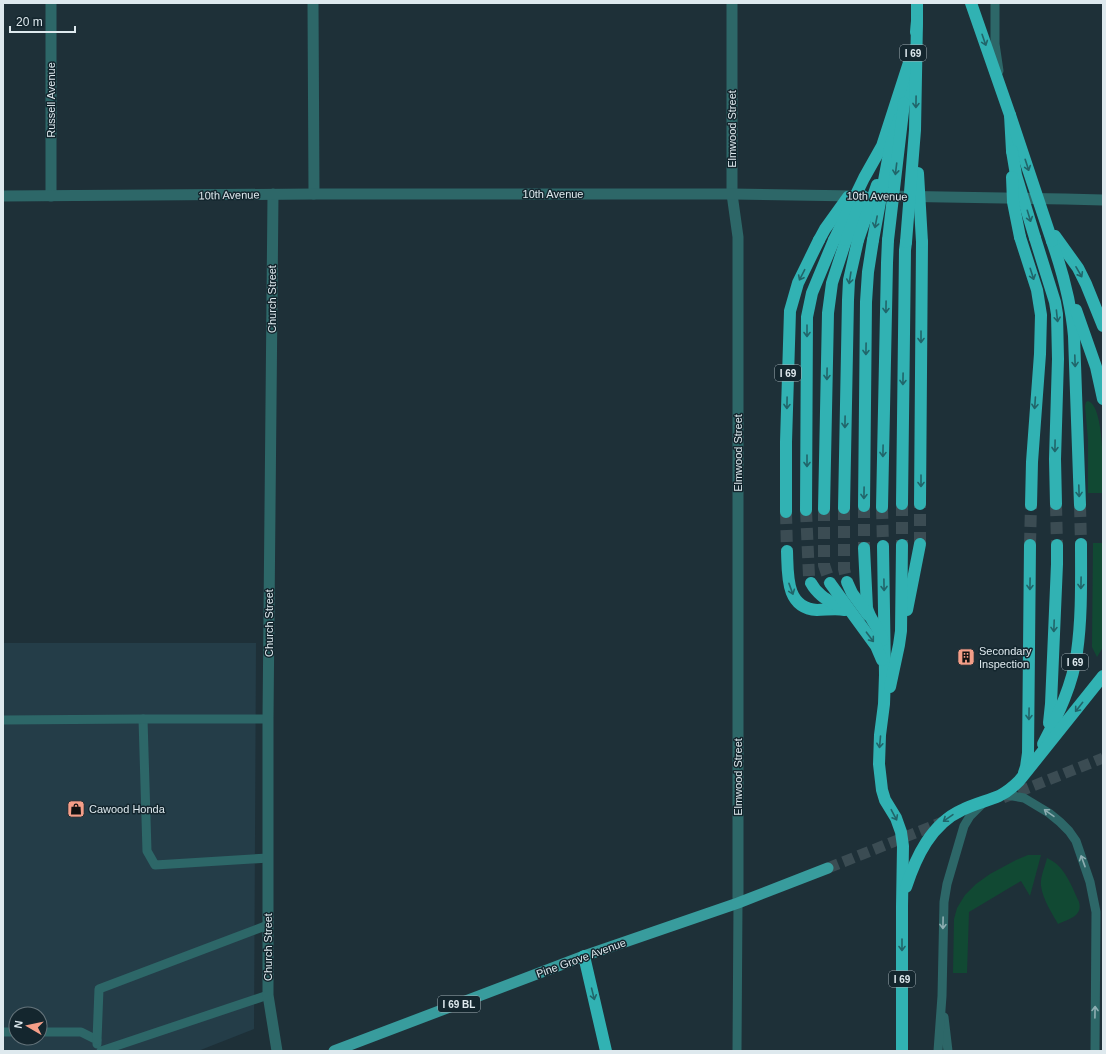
<svg xmlns="http://www.w3.org/2000/svg" width="1106" height="1054" font-family="Helvetica,sans-serif">
  <style>
    .built { fill: #243d48; fill-rule: evenodd }
    .green { fill: #114933 }
    .lines { fill: none; stroke-linecap: round; stroke-linejoin: round }
    .primary-tunnel { stroke: #3b4c53; stroke-width: 11; stroke-dasharray: 11 5.5; stroke-linecap: butt }
    .motorway-tunnel { stroke: #3b4c53; stroke-width: 12; stroke-dasharray: 12 6; stroke-linecap: butt }
    .service { stroke: #2d6768; stroke-width: 9 }
    .minor { stroke: #2d6768; stroke-width: 11 }
    .tertiary { stroke: #2d6768; stroke-width: 11 }
    .primary { stroke: #389c9d; stroke-width: 11 }
    .motorway { stroke: #31b2b3; stroke-width: 12 }
    .motorway-bridge { stroke: #31b2b3; stroke-width: 12 }
    .oneway { stroke: #21656a }
    .oneway2 { stroke: #8eaeb2 }
    .labels { text-anchor: middle; dominant-baseline: central; stroke-width: 3; stroke-linejoin: round; paint-order: stroke }
    .shield { fill: #14262e; stroke: #a1aeb4; stroke-width: 1 }
    .shield-label { font-size: 10px; font-weight: bold; fill: #dee9ee }
    .street-label { font-size: 11px; fill: #dee9ee; stroke: #14262e }
    .poi-label { font-size: 11px; fill: #dee9ee; stroke: #14262e; text-anchor: start }
  </style>
  <rect width="100%" height="100%" fill="#1e3038"/>
  <path class="built" d="M3,643h253l-2,386 -56,22h-195zM16,1014h24v24h-24z"/>
  <g class="green">
    <path d="M1088,401c17,5 15,76 15,92h-15v-53l-3,-34 1,-4z"/>
    <polygon points="1093,543 1103,543 1103,647 1097,657 1092,647"/>
    <polygon points="1028,855 1041,855 1030,896 1021,881 969,912 967,973 953,973 954,919 957,908 965,895 976,884 990,874 1016,860"/>
    <path d="M1047,858c18,8 24,27 32,44 4,14 -10,17 -21,22 -6,-11 -15,-24 -17,-38 -1,-9 4,-19 6,-28z"/>
  </g>
  <g class="lines">
    <g class="primary-tunnel">
      <polyline points="1003,798 1103,758"/>
      <polyline points="828,868 945,821"/>
    </g>
    <g class="motorway-tunnel">
      <polyline points="902,504 902,545"/>
      <polyline points="1056,504 1057,545"/>
      <polyline points="1080,505 1081,544"/>
      <polyline points="864,506 864,548"/>
      <polyline points="882,507 883,546"/>
      <polyline points="844,508 844,569 847,582"/>
      <polyline points="824,509 824,565 830,583"/>
      <polyline points="806,510 809,576 811,583"/>
      <polyline points="786,512 787,551"/>
      <polyline points="920,544 920,504"/>
      <polyline points="1030,545 1031,505"/>
    </g>
    <g class="service">
      <polyline points="995,3 995,44 999,71"/>
      <polyline points="143,719 147,851 155,865 268,858"/>
      <polyline points="3,720 143,719 268,719"/>
      <polyline points="1001,795 1007,795 1024,798 1049,813 1060,822 1069,831 1076,841 1090,882 1096,912 1095,1051"/>
      <polyline points="944,1017 948,1051"/>
      <polyline points="3,1032 16,1032"/>
      <polyline points="40,1032 81,1032 97,1040 97,1044"/>
      <polyline points="97,1040 99,989 268,925"/>
      <polyline points="101,1051 268,995"/>
      <polyline points="737,1051 738,903"/>
      <polyline points="938,1051 942,996 944,902 947,884 964,826 970,816 982,804"/>
    </g>
    <g class="minor">
      <polyline points="51,3 51,196"/>
      <polyline points="313,3 314,194"/>
      <polyline points="732,3 732,194 738,237 738,903"/>
      <polyline points="273,194 268,719 268,995 277,1051"/>
    </g>
    <g class="tertiary">
      <polyline points="3,196 314,194 732,194 856,196"/>
      <polyline points="886,196 1065,199 1103,200"/>
    </g>
    <polyline class="primary" points="334,1051 584,956 738,903 828,868"/>
    <g class="motorway">
      <polyline points="971,3 1010,115 1012,151"/>
      <polyline points="916,32 917,21 917,3"/>
      <polyline points="904,103 909,74"/>
      <polyline points="1055,236 1078,268 1086,284 1103,326"/>
      <polyline points="1020,237 1037,290 1041,315 1040,354 1032,462 1031,505"/>
      <polyline points="1035,238 1055,302 1057,314 1058,359 1055,459 1056,504"/>
      <path d="M1052,241c11,32 19,61 22,95l6,169"/>
      <polyline points="1076,310 1096,367 1103,399"/>
      <polyline points="902,504 905,250 906,242"/>
      <polyline points="920,504 922,242"/>
      <polyline points="864,506 866,302 868,272 873,240"/>
      <polyline points="882,507 887,263 888,240"/>
      <polyline points="844,508 848,300 849,280 858,240"/>
      <polyline points="824,509 828,313 832,283 846,240"/>
      <polyline points="806,510 807,317 812,293 834,240"/>
      <polyline points="786,512 786,442 790,311 798,283 819,240"/>
      <polyline points="883,546 885,675 884,704 880,735 879,764 882,790 885,800 896,818 901,832 903,846 902,906 902,1051"/>
      <path d="M864,548l3,60c3,12 12,20 16,32"/>
      <path d="M787,551c1,23 -2,57 30,59 9,0 18,-2 28,0"/>
      <polyline points="847,582 852,593 868,615"/>
      <path d="M811,583c7,13 19,18 31,26"/>
      <polyline points="830,583 876,646 882,660"/>
      <polyline points="907,610 920,544"/>
      <polyline points="890,687 899,645 901,631 902,545"/>
      <polyline points="1049,723 1051,704 1057,564 1057,545"/>
      <path d="M1043,744c15,-29 30,-60 34,-92 5,-36 4,-72 4,-108"/>
      <polyline points="1024,773 1026,767 1028,753 1030,545"/>
      <path d="M906,887c10,-30 25,-63 56,-77 12,-6 25,-9 37,-14 8,-4 14,-9 20,-15l84,-105"/>
      <polyline points="584,956 606,1051"/>
    </g>
    <g class="motorway-bridge">
      <polyline points="1010,115 1052,241"/>
      <polyline points="1012,151 1016,175 1035,238"/>
      <polyline points="918,173 922,242"/>
      <polyline points="1012,177 1013,202 1020,237"/>
      <polyline points="819,240 825,229 848,197"/>
      <polyline points="834,240 864,178 882,146 913,50"/>
      <polyline points="846,240 863,196"/>
      <polyline points="858,240 877,185"/>
      <polyline points="873,240 890,148 899,119"/>
      <polyline points="888,240 904,103"/>
      <polyline points="906,242 915,130 917,21"/>
    </g>
  </g>
  <defs><path id="oneway-shaft" d="M-6 0H5M1.5-3L5.5 0L1.5 3" fill="none" stroke-width="1.6" stroke-linecap="round" stroke-linejoin="round"/></defs>
  <g class="oneway">
    <use href="#oneway-shaft" transform="translate(984 40) rotate(71)"/>
    <use href="#oneway-shaft" transform="translate(916 102) rotate(91)"/>
    <use href="#oneway-shaft" transform="translate(1027 165) rotate(72)"/>
    <use href="#oneway-shaft" transform="translate(896 169) rotate(97)"/>
    <use href="#oneway-shaft" transform="translate(1029 216) rotate(73)"/>
    <use href="#oneway-shaft" transform="translate(876 222) rotate(101)"/>
    <use href="#oneway-shaft" transform="translate(1079 272) rotate(60)"/>
    <use href="#oneway-shaft" transform="translate(1032 274) rotate(72)"/>
    <use href="#oneway-shaft" transform="translate(802 275) rotate(117)"/>
    <use href="#oneway-shaft" transform="translate(850 278) rotate(99)"/>
    <use href="#oneway-shaft" transform="translate(886 307) rotate(91)"/>
    <use href="#oneway-shaft" transform="translate(1057 316) rotate(84)"/>
    <use href="#oneway-shaft" transform="translate(807 331) rotate(90)"/>
    <use href="#oneway-shaft" transform="translate(921 337) rotate(90)"/>
    <use href="#oneway-shaft" transform="translate(866 349) rotate(91)"/>
    <use href="#oneway-shaft" transform="translate(1075 361) rotate(88)"/>
    <use href="#oneway-shaft" transform="translate(827 374) rotate(91)"/>
    <use href="#oneway-shaft" transform="translate(903 379) rotate(91)"/>
    <use href="#oneway-shaft" transform="translate(787 403) rotate(91)"/>
    <use href="#oneway-shaft" transform="translate(1035 403) rotate(94)"/>
    <use href="#oneway-shaft" transform="translate(845 422) rotate(91)"/>
    <use href="#oneway-shaft" transform="translate(1055 446) rotate(91)"/>
    <use href="#oneway-shaft" transform="translate(883 451) rotate(91)"/>
    <use href="#oneway-shaft" transform="translate(807 461) rotate(90)"/>
    <use href="#oneway-shaft" transform="translate(921 481) rotate(90)"/>
    <use href="#oneway-shaft" transform="translate(1079 491) rotate(88)"/>
    <use href="#oneway-shaft" transform="translate(864 493) rotate(91)"/>
    <use href="#oneway-shaft" transform="translate(1081 583) rotate(91)"/>
    <use href="#oneway-shaft" transform="translate(1030 584) rotate(91)"/>
    <use href="#oneway-shaft" transform="translate(884 585) rotate(89)"/>
    <use href="#oneway-shaft" transform="translate(791 589) rotate(70)"/>
    <use href="#oneway-shaft" transform="translate(1054 626) rotate(92)"/>
    <use href="#oneway-shaft" transform="translate(870 637) rotate(53)"/>
    <use href="#oneway-shaft" transform="translate(1079 707) rotate(128)"/>
    <use href="#oneway-shaft" transform="translate(1029 714) rotate(91)"/>
    <use href="#oneway-shaft" transform="translate(880 742) rotate(95)"/>
    <use href="#oneway-shaft" transform="translate(894 815) rotate(62)"/>
    <use href="#oneway-shaft" transform="translate(948 818) rotate(145)"/>
    <use href="#oneway-shaft" transform="translate(902 945) rotate(90)"/>
    <use href="#oneway-shaft" transform="translate(593 994) rotate(76)"/>
  </g>
  <g class="oneway2">
    <use href="#oneway-shaft" transform="translate(1049 813) rotate(-145)"/>
    <use href="#oneway-shaft" transform="translate(1083 861) rotate(-110)"/>
    <use href="#oneway-shaft" transform="translate(943 923) rotate(91)"/>
    <use href="#oneway-shaft" transform="translate(1095 1012) rotate(-89)"/>
  </g>
  <defs>
    <symbol id="building-square" viewBox="-11 -11 22 22"><rect x="-9" y="-9" width="18" height="18" rx="4" fill="#f49e88" stroke="#14262e"/><path d="M-4-6H4V6H1V3H-1V6H-4ZM-2.5-4.3h1.7v1.8h-1.7ZM.8-4.3h1.7v1.8H.8ZM-2.5-1h1.7V.8h-1.7ZM.8-1h1.7V.8H.8Z" fill="#111"/></symbol>
    <symbol id="shop-square" viewBox="-11 -11 22 22"><rect x="-9" y="-9" width="18" height="18" rx="4" fill="#f49e88" stroke="#14262e"/><path d="M-5-2.5h2.3a2.7 3.5 0 0 1 5.4 0H5L5.5 6h-11ZM-1.5-2.5h3a1.5 2.3 0 0 0-3 0Z" fill="#111"/></symbol>
  </defs>
  <g fill-rule="evenodd">
    <use href="#building-square" x="956" y="647" width="20" height="20"/>
    <use href="#shop-square" x="66" y="799" width="20" height="20"/>
  </g>
  <g class="labels">
    <g class="shield">
      <rect x="900" y="45" width="26" height="16" rx="3"/>
      <rect x="775" y="365" width="26" height="16" rx="3"/>
      <rect x="1062" y="654" width="26" height="16" rx="3"/>
      <rect x="889" y="971" width="26" height="16" rx="3"/>
      <rect x="438" y="996" width="42" height="16" rx="3"/>
    </g>
    <g class="shield-label">
      <text x="913" y="53">I 69</text>
      <text x="788" y="373">I 69</text>
      <text x="1075" y="662">I 69</text>
      <text x="902" y="979">I 69</text>
      <text x="459" y="1004">I 69 BL</text>
    </g>
    <g class="street-label">
      <text transform="translate(51 100) rotate(-90)">Russell Avenue</text>
      <text transform="translate(732 129) rotate(-90)">Elmwood Street</text>
      <text x="553" y="194">10th Avenue</text>
      <text transform="translate(229 195) rotate(-1)">10th Avenue</text>
      <text transform="translate(877 196) rotate(1)">10th Avenue</text>
      <text transform="translate(272 299) rotate(-90)">Church Street</text>
      <text transform="translate(738 453) rotate(-90)">Elmwood Street</text>
      <text transform="translate(269 623) rotate(-90)">Church Street</text>
      <text transform="translate(738 777) rotate(-90)">Elmwood Street</text>
      <text transform="translate(268 947) rotate(-90)">Church Street</text>
      <text transform="translate(581 958) rotate(-20)">Pine Grove Avenue</text>
    </g>
    <g class="poi-label">
      <text x="979" y="651">Secondary<tspan x="979" dy="13">Inspection</tspan></text>
      <text x="89" y="809">Cawood Honda</text>
    </g>
  </g>
  <rect width="1106" height="1054" fill="none" stroke="#dee9ee" stroke-width="8"/>
  <g transform="translate(28 1026) rotate(279)"><circle r="19" fill="#14262e" stroke="#65747b"/>
  <path d="M0-3L7 15L0 10L-7 15Z" fill="#f49e88"/>
  <text y="-6" font-size="11" font-weight="bold" text-anchor="middle" fill="#dee9ee">N</text>
  </g>
  <path d="M10 26v6h65v-6" fill="none" stroke="#dee9ee" stroke-width="2"/>
  <text x="16" y="26" font-size="12" fill="#dee9ee" stroke="#14262e" stroke-width="3" paint-order="stroke">20 m</text>
</svg>
